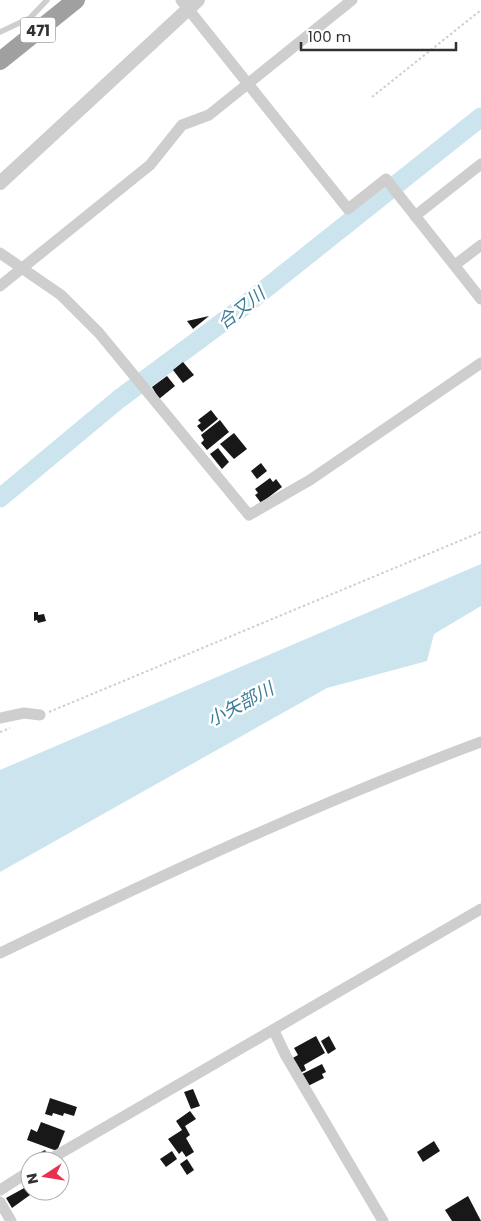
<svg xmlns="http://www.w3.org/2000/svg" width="481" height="1221" font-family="Poppins,'Noto Sans JP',sans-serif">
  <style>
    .water { fill: #cbe4ee }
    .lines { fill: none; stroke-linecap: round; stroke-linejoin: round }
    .river { stroke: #cbe4ee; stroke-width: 19 }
    .building { fill: #181818 }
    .path { stroke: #cecece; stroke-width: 2; stroke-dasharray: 2.5 2.5; stroke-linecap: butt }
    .service { stroke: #cecece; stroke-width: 5.5 }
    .minor { stroke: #cecece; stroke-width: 11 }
    .tertiary { stroke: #cecece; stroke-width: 14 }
    .trunk { stroke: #a0a0a0; stroke-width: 18 }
    .labels { text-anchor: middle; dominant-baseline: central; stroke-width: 5; stroke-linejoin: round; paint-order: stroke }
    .shield { fill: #fff; stroke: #6f6f6f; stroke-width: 1 }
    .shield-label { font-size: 15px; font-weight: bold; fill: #313131 }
    .water-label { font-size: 18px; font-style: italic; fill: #3b7c96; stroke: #fff }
  </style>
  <rect width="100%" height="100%" fill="#fff"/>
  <polygon class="water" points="481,564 481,606 434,634 427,661 327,688 0,872 0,770"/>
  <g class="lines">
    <polyline class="river" points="0,498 119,399 235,313 481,117"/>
  </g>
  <g class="building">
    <polygon points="209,316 193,329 187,321"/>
    <polygon points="183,362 194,375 183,383 173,370"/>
    <polygon points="167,376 175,386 159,399 152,387"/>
    <polygon points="211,410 218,419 202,432 197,426 201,423 198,420"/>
    <polygon points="220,420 229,432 207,450 201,443 204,440 201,435"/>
    <polygon points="234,433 247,449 234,459 220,444"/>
    <polygon points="218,448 229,462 222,469 210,454"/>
    <polygon points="261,463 267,471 257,479 251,471"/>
    <polygon points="270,478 273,482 276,479 282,487 261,503 255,495 258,493 255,489"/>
    <polygon points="34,612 38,612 38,615 44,614 46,621 38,623 37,620 34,621"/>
    <polygon points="316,1036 325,1053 304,1065 306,1070 300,1073 291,1059 298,1055 294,1048"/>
    <polygon points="329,1036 336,1049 328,1054 321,1041"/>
    <polygon points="322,1064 326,1072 322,1074 324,1078 308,1086 302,1074"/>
    <polygon points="193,1089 200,1106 191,1109 184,1092"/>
    <polygon points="50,1098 77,1107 74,1116 64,1113 63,1116 53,1113 52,1116 45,1114"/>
    <polygon points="190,1111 196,1119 185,1126 190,1135 186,1138 194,1152 186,1157 182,1151 179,1154 168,1139 182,1130 176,1121"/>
    <polygon points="41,1122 65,1131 57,1151 27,1140 31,1129 37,1132"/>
    <polygon points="434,1141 440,1151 423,1162 417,1152"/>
    <polygon points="45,1150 49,1157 41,1161 34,1161 32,1157"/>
    <polygon points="172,1151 177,1159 166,1167 160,1159"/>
    <polygon points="187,1159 194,1170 187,1175 180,1164"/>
    <polygon points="26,1187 30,1195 12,1208 6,1198"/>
    <polygon points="468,1196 481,1221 452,1221 445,1210"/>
  </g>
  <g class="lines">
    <g class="path">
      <polyline points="372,97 481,10"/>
      <polyline points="49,712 481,532"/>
      <polyline points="0,732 10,728"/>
    </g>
    <polyline class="service" points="0,32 30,18 47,0"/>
    <g class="minor">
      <polyline points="181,0 348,209 386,179 481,299"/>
      <polyline points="415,216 481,164"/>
      <polyline points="0,253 61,295 99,333 249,515 310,480 481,363"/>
      <polyline points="455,265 481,245"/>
      <polyline points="0,286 150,165 182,125 209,115 352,0"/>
      <polyline points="0,718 24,713 40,715"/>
      <path d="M0,953c158,-76 317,-150 481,-211"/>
      <polyline points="274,1031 286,1056 383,1221"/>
      <polyline points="47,1161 481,909"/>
      <polyline points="0,1190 30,1171"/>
      <polyline points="0,1202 11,1221"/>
    </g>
    <polyline class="tertiary" points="0,183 198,0"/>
    <polyline class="trunk" points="0,61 76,0"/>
  </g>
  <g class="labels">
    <rect class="shield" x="20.5" y="17.5" width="35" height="25" rx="4"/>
    <g class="shield-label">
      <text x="38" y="30">471</text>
    </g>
    <g class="water-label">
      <text transform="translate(241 308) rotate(-38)">合又川</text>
      <text transform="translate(240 704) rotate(-28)">小矢部川</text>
    </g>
  </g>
  <g transform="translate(45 1176) rotate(258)"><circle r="24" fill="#ffffff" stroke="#adadad"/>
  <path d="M0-4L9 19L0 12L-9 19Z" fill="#ea3050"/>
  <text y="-8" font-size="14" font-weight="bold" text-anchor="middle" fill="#313131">N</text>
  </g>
  <path d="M301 42v8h155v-8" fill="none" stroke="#313131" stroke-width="2.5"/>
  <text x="308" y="42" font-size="15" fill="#313131" stroke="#ffffff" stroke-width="4" paint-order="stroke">100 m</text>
</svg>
